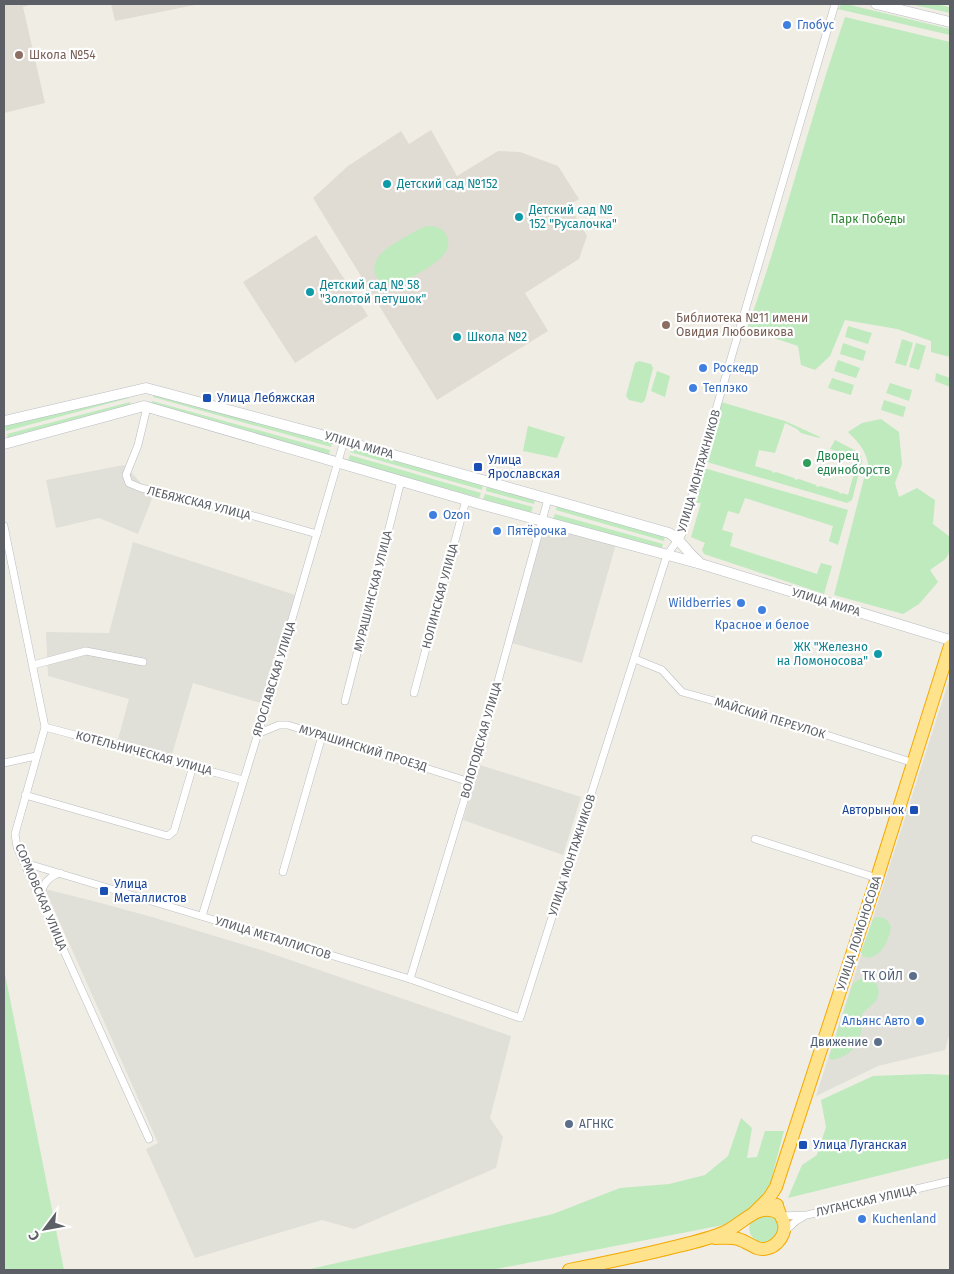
<svg xmlns="http://www.w3.org/2000/svg" width="954" height="1274" font-family="'Fira Sans',sans-serif">
  <style>
    .industrial { fill: #e0dfd8 }
    .education { fill: #e0dcd3 }
    .green { fill: #beeabe }
    .lines { fill: none; stroke-linecap: round; stroke-linejoin: round }
    .street-casing { stroke: #b9bcc1; stroke-width: 8 }
    .secondary-casing { stroke: #b9bdc3; stroke-width: 11 }
    .highway-casing { stroke: #f4a900; stroke-width: 14 }
    .street { stroke: #fff; stroke-width: 7 }
    .secondary { stroke: #fff; stroke-width: 10 }
    .highway { stroke: #ffe38c; stroke-width: 12 }
    .shop-dot { fill: #3f7fe0; stroke: #fff; stroke-width: 2 }
    .education-dot { fill: #8d6e63; stroke: #fff; stroke-width: 2 }
    .culture-dot { fill: #0f9aa8; stroke: #fff; stroke-width: 2 }
    .transit-dot { fill: #1a4fb4; stroke: #fff; stroke-width: 2 }
    .leisure-dot { fill: #2e9e5b; stroke: #fff; stroke-width: 2 }
    .service-dot { fill: #5c6f8a; stroke: #fff; stroke-width: 2 }
    .labels { text-anchor: middle; dominant-baseline: central; stroke-width: 4.5; stroke-linejoin: round; paint-order: stroke }
    .shop-label { font-size: 12px; fill: #366cbe; stroke: #fff; text-anchor: start }
    .education-label { font-size: 12px; fill: #785e54; stroke: #fff; text-anchor: start }
    .culture-label { font-size: 12px; fill: #0d838f; stroke: #fff; text-anchor: start }
    .park-label { font-size: 12px; fill: #2d8431; stroke: #fff }
    .transit-label { font-size: 12px; fill: #164399; stroke: #fff; text-anchor: start }
    .street-label { font-size: 12px; fill: #5c6066; stroke: #fff }
    .leisure-label { font-size: 12px; fill: #27864d; stroke: #fff; text-anchor: start }
    .service-label { font-size: 12px; fill: #4e5e75; stroke: #fff; text-anchor: end }
  </style>
  <rect width="100%" height="100%" fill="#f0ede4"/>
  <g class="industrial">
    <polygon points="124,465 153,496 138,534 99,518 56,528 46,480"/>
    <polygon points="548,526 616,544 582,663 512,643 543,532"/>
    <polygon points="133,542 295,595 264,704 193,683 170,761 117,743 129,699 48,676 46,632 109,633"/>
    <polygon points="950,677 950,1032 945,1050 878,1066 816,1096"/>
    <polygon points="480,765 581,797 563,855 463,820"/>
    <polygon points="45,889 93,901 152,917 261,950 511,1036 490,1118 503,1137 496,1168 354,1229 322,1220 195,1258 146,1149 158,1143"/>
  </g>
  <g class="education">
    <polygon points="4,4 33,4 23,7 45,103 4,113"/>
    <polygon points="111,4 200,4 115,21"/>
    <polygon points="431,130 457,176 498,151 520,152 558,166 579,199 569,205 587,236 579,259 525,293 548,331 437,400 313,198 348,166 401,131 409,144"/>
    <polygon points="316,235 368,316 295,363 243,282"/>
  </g>
  <g class="green">
    <polygon points="846,4 950,29 950,35 838,9 841,5"/>
    <polygon points="910,4 935,4 950,7 950,13"/>
    <path d="M845,17l105,25v315l-19,-5v-11l-34,-12 -52,-9 -15,36 -15,14 -14,-5 -3,-19 -51,-17c37,-103 62,-209 98,-312z"/>
    <path d="M428,226c7,0 13,1 17,7 15,22 -23,37 -36,46 -22,13 -45,-2 -30,-23 6,-9 32,-22 42,-28z"/>
    <polygon points="848,326 872,333 868,344 845,337"/>
    <polygon points="902,339 913,343 906,366 895,363"/>
    <polygon points="843,343 866,351 863,361 840,354"/>
    <polygon points="916,343 926,346 919,370 909,367"/>
    <polygon points="838,360 860,368 856,378 834,371"/>
    <polygon points="639,361 651,364 653,368 645,400 642,403 629,400 626,396 635,363"/>
    <polygon points="657,371 670,376 665,397 651,391"/>
    <polygon points="936,373 950,378 950,387 935,381"/>
    <polygon points="832,378 854,385 851,395 828,388"/>
    <polygon points="890,383 912,390 909,401 886,393"/>
    <polygon points="154,393 332,441 331,447 153,397"/>
    <polygon points="128,394 129,398 6,431 5,425"/>
    <polygon points="884,400 906,407 903,417 881,410"/>
    <polygon points="152,401 330,450 329,455 151,405"/>
    <polygon points="130,402 131,407 8,439 7,434"/>
    <polygon points="721,402 785,421 820,437 819,438 801,433 797,429 785,423 775,453 759,450 755,466 772,471 773,473 776,472 794,478 796,480 799,479 816,485 817,487 820,486 839,492 840,494 842,493 848,495 858,459 830,449 835,440 858,452 861,457 862,461 852,500 847,503 707,462 717,429"/>
    <path d="M881,419l18,13 3,32 -7,19 4,14 18,-9 18,12 -2,24 17,13c0,23 -2,20 -20,33l8,12 -19,22 -16,10 -69,-19 34,-132c-3,-14 -10,-21 -20,-31l14,-9z"/>
    <polygon points="528,426 565,437 557,458 523,451"/>
    <polygon points="352,447 483,484 482,490 350,452"/>
    <polygon points="350,455 481,493 479,498 348,461"/>
    <polygon points="704,468 848,510 838,545 829,541 833,526 745,498 739,514 728,511 722,530 733,533 730,546 817,574 821,563 832,566 824,594 704,554 702,550 705,543 691,537 701,503 696,503"/>
    <polygon points="487,485 535,499 534,504 486,491"/>
    <polygon points="485,494 533,507 531,513 483,499"/>
    <polygon points="557,505 665,535 664,541 556,510"/>
    <polygon points="555,514 663,544 662,548 553,519"/>
    <path d="M877,917c8,0 11,3 14,10 -3,14 -7,26 -22,31l-6,-2 -2,-4 12,-33z"/>
    <polygon points="4,969 64,1270 4,1270"/>
    <path d="M865,976c10,2 17,12 12,23 -4,6 -11,10 -15,15 1,23 -4,40 -30,46l-3,-3 24,-74z"/>
    <polygon points="928,1074 950,1075 950,1158 788,1198 802,1165 817,1155 826,1127 821,1100 873,1076"/>
    <polygon points="741,1118 752,1128 747,1158 757,1157 765,1131 784,1131 770,1184 744,1221 491,1270 306,1270 553,1214 620,1188 669,1184 705,1175 728,1156"/>
    <path d="M768,1214c12,7 11,11 9,24l-14,6c-11,-5 -17,-11 -12,-23z"/>
  </g>
  <g class="lines">
    <defs>
      <g id="street">
        <polyline points="147,407 138,445 126,475 129,483 141,488 226,508 317,534"/>
        <polyline points="4,526 45,727 15,834 17,847 149,1139"/>
        <polyline points="635,659 662,670 682,692 761,714 914,763"/>
        <polyline points="33,665 86,651 143,662"/>
        <polyline points="414,693 466,500"/>
        <polyline points="345,701 401,481"/>
        <polyline points="45,727 243,780"/>
        <polyline points="257,734 279,725 288,725 470,782"/>
        <polyline points="4,763 36,756"/>
        <polyline points="25,795 168,836 174,831 193,766"/>
        <polyline points="755,839 877,878"/>
        <polyline points="25,863 410,979 520,1018 667,555 682,534 700,464 835,4"/>
        <polyline points="283,872 322,736"/>
        <path d="M40,896c3,-12 8,-19 20,-23"/>
        <polyline points="202,916 271,691 344,441"/>
        <polyline points="410,979 477,758 548,499"/>
        <polyline points="781,1216 807,1215 950,1181"/>
        <polyline points="784,1232 796,1221 803,1217"/>
      </g>
      <g id="secondary">
        <polyline points="876,4 950,22"/>
        <path d="M4,421l142,-33 198,53 325,92c12,6 18,20 29,28"/>
        <polyline points="4,444 144,406 480,504 701,564 950,640"/>
      </g>
      <g id="highway">
        <polyline points="754,1213 769,1198 776,1187 877,878 950,646"/>
        <path d="M715,1238c8,0 16,-1 23,1 7,2 12,6 19,9 14,5 30,-10 27,-25 -2,-6 -6,-11 -7,-18"/>
        <path d="M569,1270c35,-7 70,-14 105,-23 17,-4 35,-8 51,-15 18,-8 33,-31 54,-19"/>
      </g>
    </defs>
    <use href="#street" class="street-casing"/>
    <use href="#secondary" class="secondary-casing"/>
    <use href="#highway" class="highway-casing"/>
    <use href="#street" class="street"/>
    <use href="#secondary" class="secondary"/>
    <use href="#highway" class="highway"/>
  </g>
  <g class="shop-dot">
    <circle cx="787" cy="25" r="5"/>
    <circle cx="703" cy="368" r="5"/>
    <circle cx="693" cy="388" r="5"/>
    <circle cx="433" cy="515" r="5"/>
    <circle cx="497" cy="531" r="5"/>
    <circle cx="741" cy="603" r="5"/>
    <circle cx="762" cy="610" r="5"/>
    <circle cx="920" cy="1021" r="5"/>
    <circle cx="862" cy="1219" r="5"/>
  </g>
  <g class="education-dot">
    <circle cx="19" cy="55" r="5"/>
    <circle cx="666" cy="325" r="5"/>
  </g>
  <g class="culture-dot">
    <circle cx="387" cy="184" r="5"/>
    <circle cx="519" cy="217" r="5"/>
    <circle cx="310" cy="292" r="5"/>
    <circle cx="457" cy="337" r="5"/>
    <circle cx="878" cy="654" r="5"/>
  </g>
  <g class="transit-dot">
    <rect x="202" y="393" width="10" height="10" rx="2.5"/>
    <rect x="473" y="462" width="10" height="10" rx="2.5"/>
    <rect x="909" y="805" width="10" height="10" rx="2.5"/>
    <rect x="99" y="886" width="10" height="10" rx="2.5"/>
    <rect x="798" y="1140" width="10" height="10" rx="2.5"/>
  </g>
  <circle class="leisure-dot" cx="807" cy="463" r="5"/>
  <g class="service-dot">
    <circle cx="913" cy="976" r="5"/>
    <circle cx="878" cy="1042" r="5"/>
    <circle cx="569" cy="1124" r="5"/>
  </g>
  <g class="labels">
    <g class="shop-label">
      <text x="797" y="25">Глобус</text>
      <text x="713" y="368">Роскедр</text>
      <text x="703" y="388">Теплэко</text>
      <text x="443" y="515">Ozon</text>
      <text x="507" y="531">Пятёрочка</text>
      <text x="731" y="603" text-anchor="end">Wildberries</text>
      <text x="762" y="625" text-anchor="middle">Красное и белое</text>
      <text x="910" y="1021" text-anchor="end">Альянс Авто</text>
      <text x="872" y="1219">Kuchenland</text>
    </g>
    <g class="education-label">
      <text x="29" y="55">Школа №54</text>
      <text x="676" y="318">Библиотека №11 имени<tspan x="676" dy="14">Овидия Любовикова</tspan></text>
    </g>
    <g class="culture-label">
      <text x="397" y="184">Детский сад №152</text>
      <text x="529" y="210">Детский сад №<tspan x="529" dy="14">152 "Русалочка"</tspan></text>
      <text x="320" y="285">Детский сад № 58<tspan x="320" dy="14">"Золотой петушок"</tspan></text>
      <text x="467" y="337">Школа №2</text>
      <text x="868" y="647" text-anchor="end">ЖК "Железно<tspan x="868" dy="14">на Ломоносова"</tspan></text>
    </g>
    <g class="park-label">
      <text x="868" y="219">Парк Победы</text>
    </g>
    <g class="transit-label">
      <text x="217" y="398">Улица Лебяжская</text>
      <text x="488" y="460">Улица<tspan x="488" dy="14">Ярославская</tspan></text>
      <text x="904" y="810" text-anchor="end">Авторынок</text>
      <text x="114" y="884">Улица<tspan x="114" dy="14">Металлистов</tspan></text>
      <text x="813" y="1145">Улица Луганская</text>
    </g>
    <g class="street-label">
      <text transform="translate(359 445) rotate(16)">УЛИЦА МИРА</text>
      <text transform="translate(699 471) rotate(-74)">УЛИЦА МОНТАЖНИКОВ</text>
      <text transform="translate(199 503) rotate(14)">ЛЕБЯЖСКАЯ УЛИЦА</text>
      <text transform="translate(373 591) rotate(-76)">МУРАШИНСКАЯ УЛИЦА</text>
      <text transform="translate(440 596) rotate(-75)">НОЛИНСКАЯ УЛИЦА</text>
      <text transform="translate(826 602) rotate(17)">УЛИЦА МИРА</text>
      <text transform="translate(274 679) rotate(-73)">ЯРОСЛАВСКАЯ УЛИЦА</text>
      <text transform="translate(770 718) rotate(17)">МАЙСКИЙ ПЕРЕУЛОК</text>
      <text transform="translate(481 740) rotate(-74)">ВОЛОГОДСКАЯ УЛИЦА</text>
      <text transform="translate(363 748) rotate(17)">МУРАШИНСКИЙ ПРОЕЗД</text>
      <text transform="translate(144 753) rotate(15)">КОТЕЛЬНИЧЕСКАЯ УЛИЦА</text>
      <text transform="translate(572 855) rotate(-72)">УЛИЦА МОНТАЖНИКОВ</text>
      <text transform="translate(41 897) rotate(67)">СОРМОВСКАЯ УЛИЦА</text>
      <text transform="translate(859 933) rotate(-72)">УЛИЦА ЛОМОНОСОВА</text>
      <text transform="translate(273 938) rotate(17)">УЛИЦА МЕТАЛЛИСТОВ</text>
      <text transform="translate(866 1201) rotate(-13)">ЛУГАНСКАЯ УЛИЦА</text>
    </g>
    <g class="leisure-label">
      <text x="817" y="456">Дворец<tspan x="817" dy="14">единоборств</tspan></text>
    </g>
    <g class="service-label">
      <text x="903" y="976">ТК ОЙЛ</text>
      <text x="868" y="1042">Движение</text>
      <text x="579" y="1124" text-anchor="start">АГНКС</text>
    </g>
  </g>
  <rect width="954" height="1274" fill="none" stroke="#5c6066" stroke-width="10"/>
  <g transform="translate(45 1229) rotate(238)" stroke="#ffffff" stroke-width="4" paint-order="stroke">
  <path d="M0-4L9 19L0 12L-9 19Z" fill="#5c6066"/>
  <text y="-8" font-size="14" font-weight="bold" text-anchor="middle" fill="#5c6066">С</text>
  </g>
</svg>
